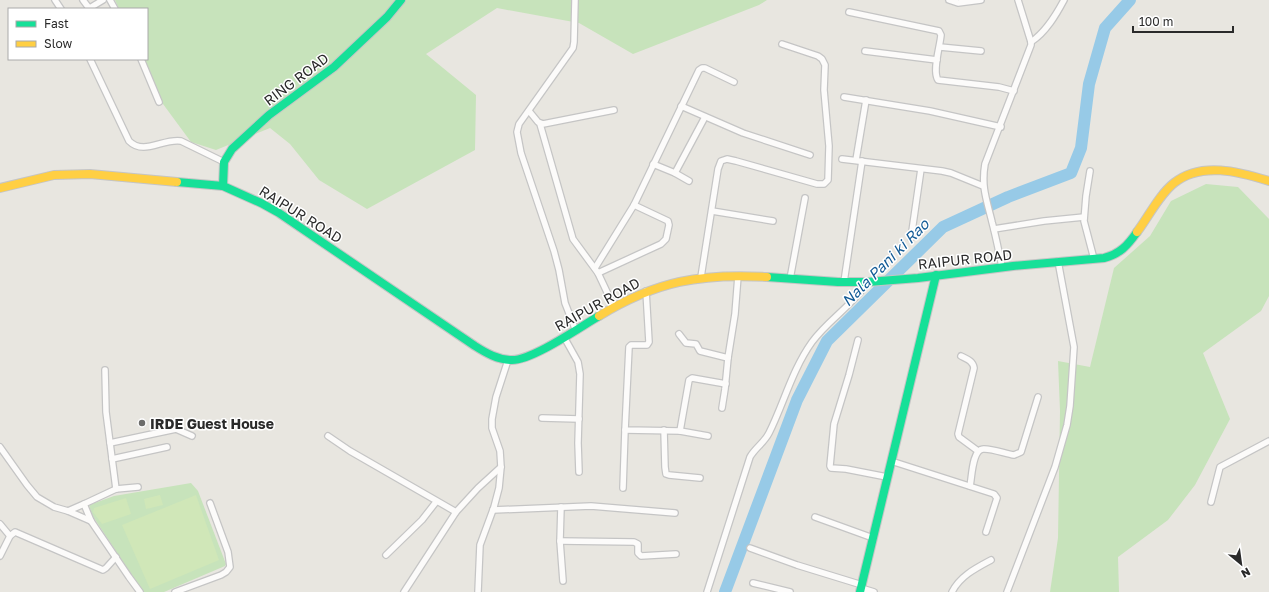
<svg xmlns="http://www.w3.org/2000/svg" width="1269" height="592" font-family="'Golos Text',sans-serif">
  <style>
    .green { fill: #c7e3bb }
    .pitch { fill: #d0e7b8 }
    .lines { fill: none; stroke-linecap: round; stroke-linejoin: round }
    .river { stroke: #97cae7; stroke-width: 12 }
    .street-casing { stroke: #c5c5c5; stroke-width: 8 }
    .fast-casing { stroke: #c5c5c5; stroke-width: 10 }
    .slow-casing { stroke: #c5c5c5; stroke-width: 10 }
    .street { stroke: #fcfbfa; stroke-width: 5.5 }
    .fast { stroke: #16e098; stroke-width: 8 }
    .slow { stroke: #ffcf43; stroke-width: 8 }
    .poi-dot { fill: #6c6c6a; stroke: #fff; stroke-width: 1.5 }
    .labels { text-anchor: middle; dominant-baseline: central; stroke-width: 3; stroke-linejoin: round; paint-order: stroke }
    .street-label { font-size: 14px; fill: #2a2a2a; stroke: #fff }
    .poi-label { font-size: 14px; font-weight: bold; fill: #2a2a2a; stroke: #fff; text-anchor: start }
    .water-label { font-size: 15px; font-style: italic; fill: #135b96; stroke: #fff }
  </style>
  <rect width="100%" height="100%" fill="#e8e6e0"/>
  <g class="green">
    <polygon points="115,0 767,0 759,5 633,54 579,23 497,8 426,54 476,95 475,150 367,209 319,180 290,144 270,128 216,150 191,142 163,104 142,59 147,59 147,9 119,9"/>
    <polygon points="1206,184 1238,187 1269,219 1269,296 1261,311 1203,353 1230,419 1195,485 1168,520 1118,557 1119,592 1050,592 1058,538 1060,411 1058,361 1090,367 1114,268 1150,236 1171,201"/>
    <polygon points="191,483 198,491 226,564 225,566 164,592 143,592 92,515 89,505 114,496"/>
  </g>
  <g class="pitch">
    <polygon points="160,495 163,505 146,509 144,499"/>
    <polygon points="196,495 219,560 150,589 122,525"/>
    <polygon points="126,498 131,514 102,524 93,512 94,508"/>
  </g>
  <g class="lines">
    <polyline class="river" points="725,592 797,400 827,341 943,227 1008,197 1071,173 1081,148 1089,84 1105,28 1130,0"/>
    <defs>
      <g id="street">
        <polyline points="55,0 61,9"/>
        <polyline points="83,0 89,8"/>
        <polyline points="110,0 115,9"/>
        <polyline points="575,0 574,42 573,48 519,124 517,132 521,153 554,251 559,270 565,303 576,331"/>
        <polyline points="949,0 958,3 981,0"/>
        <polyline points="88,9 103,0"/>
        <path d="M849,12l90,19 2,4c-1,12 -9,36 -3,45l61,7 15,4"/>
        <path d="M1031,42c15,-10 25,-27 33,-42"/>
        <polyline points="940,47 981,51"/>
        <polyline points="865,51 937,60"/>
        <path d="M90,59l39,82c15,15 34,-3 52,0l43,21"/>
        <polyline points="141,59 159,102"/>
        <polyline points="844,97 930,111 1001,127"/>
        <polyline points="681,106 743,133 810,155"/>
        <polyline points="529,111 538,122 543,124 614,110"/>
        <polyline points="540,124 573,239 598,273 614,307"/>
        <polyline points="842,159 942,171 951,173 983,186"/>
        <polyline points="856,160 866,100"/>
        <polyline points="653,164 675,173 689,181"/>
        <polyline points="1090,171 1086,196 1084,221 1094,259"/>
        <polyline points="675,173 705,117"/>
        <polyline points="712,211 773,221"/>
        <polyline points="994,229 1044,221 1084,217"/>
        <polyline points="911,238 921,169"/>
        <path d="M1002,267c-3,-15 -6,-30 -10,-45 -5,-21 -11,-35 -7,-58l46,-119v-3l-13,-42"/>
        <polyline points="595,268 634,205"/>
        <polyline points="598,273 661,244 666,239 669,225 668,221 634,205 699,70 702,68 705,68 734,82"/>
        <polyline points="701,277 718,169 721,161 727,159 736,161 817,184 824,184 828,180 829,146 824,90 825,65 822,59 818,56 782,44"/>
        <polyline points="790,279 805,198"/>
        <polyline points="844,282 862,161"/>
        <polyline points="646,291 649,342 647,345 631,345 629,347 625,430 680,431"/>
        <polyline points="679,334 686,343 696,344 700,351 728,358 735,314 738,276"/>
        <polyline points="564,337 578,362 580,374 578,443 579,472"/>
        <polyline points="858,340 849,375 834,424 830,466 831,468 846,469 887,477"/>
        <path d="M961,356c6,3 12,5 13,12l-16,66 1,3 19,14"/>
        <polyline points="105,370 106,412 116,489"/>
        <polyline points="722,408 725,389 728,358"/>
        <polyline points="542,418 579,419"/>
        <polyline points="664,430 665,467 666,474 669,475 700,478"/>
        <polyline points="328,436 350,451 456,512"/>
        <polyline points="708,436 680,431 689,380 692,378 726,384"/>
        <polyline points="110,443 176,429 192,436"/>
        <polyline points="0,447 27,485 37,497 54,507 68,511 84,504 91,521 129,577 140,592"/>
        <polyline points="112,459 167,447"/>
        <polyline points="891,461 994,494 997,498 986,532"/>
        <path d="M970,486c2,-9 2,-36 13,-37 8,-1 23,5 31,6l7,-3 17,-55"/>
        <polyline points="623,488 625,430"/>
        <polyline points="1211,502 1220,467 1269,441"/>
        <polyline points="84,504 116,489 138,487"/>
        <polyline points="561,507 560,541 563,581"/>
        <polyline points="493,510 591,506 675,513"/>
        <polyline points="68,511 91,521"/>
        <polyline points="815,517 873,538"/>
        <polyline points="0,524 10,536"/>
        <polyline points="560,541 634,542 638,544 638,553 641,556 676,554"/>
        <polyline points="750,548 797,565 862,585"/>
        <polyline points="386,555 422,520 436,502"/>
        <polyline points="0,556 10,536 15,532 103,570 106,568 116,557"/>
        <polyline points="753,583 790,592"/>
        <polyline points="861,588 874,592"/>
        <polyline points="175,592 221,575 226,572 230,567 228,552 210,503"/>
        <polyline points="404,592 456,512 478,488 501,467"/>
        <polyline points="478,592 480,545 494,507 499,488 501,467 500,451 492,428 492,419 496,397 508,360"/>
        <path d="M707,592l43,-135c5,-9 14,-14 19,-24 15,-30 23,-63 43,-91 16,-22 40,-36 56,-60"/>
        <path d="M952,592c8,-16 24,-24 39,-32"/>
        <polyline points="1007,592 1055,467 1067,425 1070,406 1074,347 1058,261"/>
      </g>
      <g id="fast">
        <path d="M177,182l46,4 38,17 18,10 196,133c11,7 23,14 37,14 21,0 68,-33 87,-44"/>
        <polyline points="223,186 224,162 232,149 269,115 334,67 387,17 401,0"/>
        <path d="M767,277l71,5h30l50,-4 95,-12 91,-8c16,-4 24,-13 33,-26"/>
        <polyline points="860,592 936,275"/>
      </g>
      <g id="slow">
        <polyline points="0,188 54,175 90,174 177,182"/>
        <path d="M1137,232c12,-16 22,-37 37,-49 27,-22 66,-11 95,-2"/>
        <path d="M599,316c57,-35 102,-43 168,-39"/>
      </g>
    </defs>
    <use href="#street" class="street-casing"/>
    <use href="#fast" class="fast-casing"/>
    <use href="#slow" class="slow-casing"/>
    <use href="#street" class="street"/>
    <use href="#fast" class="fast"/>
    <use href="#slow" class="slow"/>
  </g>
  <circle class="poi-dot" cx="142" cy="423" r="4"/>
  <g class="labels">
    <g class="street-label">
      <text transform="translate(296 79) rotate(-37)">RING ROAD</text>
      <text transform="translate(301 214) rotate(32)">RAIPUR ROAD</text>
      <text transform="translate(965 259) rotate(-6)">RAIPUR ROAD</text>
      <text transform="translate(597 304) rotate(-29)">RAIPUR ROAD</text>
    </g>
    <g class="poi-label">
      <text x="150" y="423">IRDE Guest House</text>
    </g>
    <g class="water-label">
      <text transform="translate(885 262) rotate(-45)">Nala Pani ki Rao</text>
    </g>
  </g>
  <rect x="8" y="8" width="140" height="52" fill="#ffffff" stroke="#aaaaaa"/>
  <rect x="16" y="21" width="20" height="6" fill="#16e098" stroke="#aaaaaa"/>
  <text x="44" y="28" font-size="12" fill="#2a2a2a">Fast</text>
  <rect x="16" y="41" width="20" height="6" fill="#ffcf43" stroke="#aaaaaa"/>
  <text x="44" y="48" font-size="12" fill="#2a2a2a">Slow</text>
  <g transform="translate(1241 564) rotate(151)" stroke="#ffffff" stroke-width="3" paint-order="stroke">
  <path d="M0-3L7 15L0 10L-7 15Z" fill="#2a2a2a"/>
  <text y="-6" font-size="11" font-weight="bold" text-anchor="middle" fill="#2a2a2a">N</text>
  </g>
  <path d="M1133 26v6h100v-6" fill="none" stroke="#2a2a2a" stroke-width="2"/>
  <text x="1139" y="26" font-size="12" fill="#2a2a2a" stroke="#ffffff" stroke-width="3" paint-order="stroke">100 m</text>
</svg>
